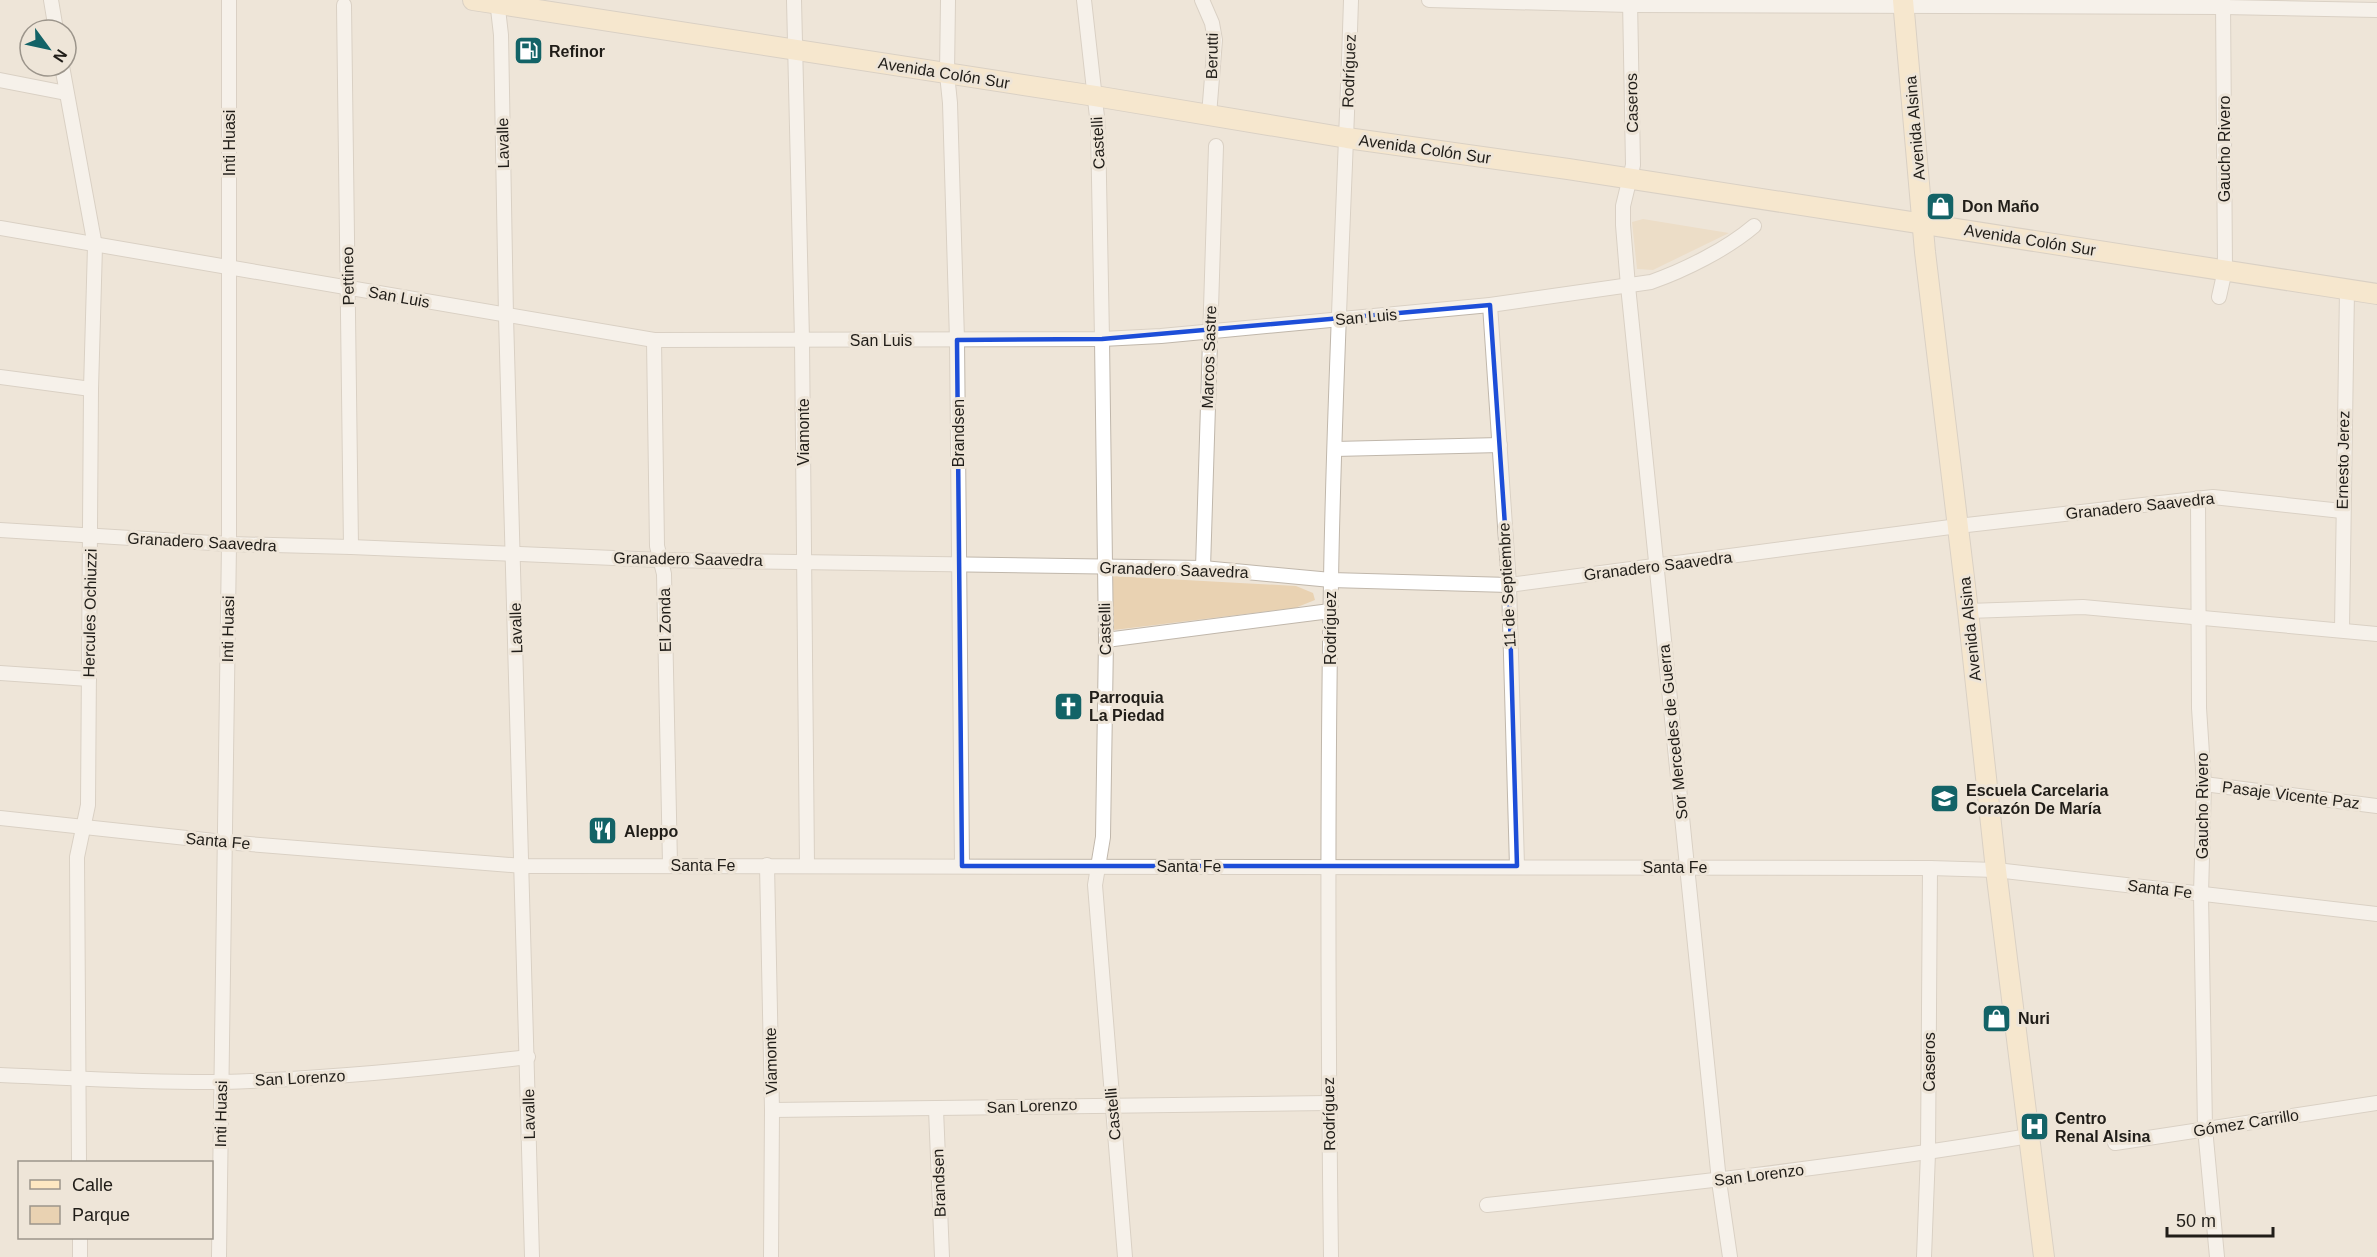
<svg xmlns="http://www.w3.org/2000/svg" width="2377" height="1257" font-family="Helvetica,sans-serif">
  <style>
    .green { fill: #e9d2b2 }
    .lines { fill: none; stroke-linecap: round; stroke-linejoin: round }
    .minor-casing { stroke: #c0b7ab; stroke-width: 16 }
    .secondary-casing { stroke: #c0b7ab; stroke-width: 22 }
    .minor { stroke: #fff; stroke-width: 14 }
    .secondary { stroke: #fee8c2; stroke-width: 20 }
    .marked { fill: none; stroke: #1d4ed8; stroke-width: 4.5; stroke-linejoin: round }
    .labels { text-anchor: middle; dominant-baseline: central; stroke-width: 6; stroke-linejoin: round; paint-order: stroke }
    .poi-label { font-size: 16px; font-weight: bold; fill: #201d18; stroke: #eee5d8; text-anchor: start }
    .street-label { font-size: 16px; fill: #201d18; stroke: #eee5d8 }
  </style>
  <rect width="100%" height="100%" fill="#eee5d8"/>
  <g class="green">
    <polygon points="1643,219 1729,233 1653,270 1637,269 1632,222"/>
    <polygon points="1112,576 1296,586 1313,593 1315,600 1295,608 1114,630"/>
  </g>
  <g class="lines">
    <defs>
      <g id="minor">
        <polyline points="51,0 56,30"/>
        <polyline points="497,0 501,35 506,316 532,1257"/>
        <polyline points="794,0 802,340 807,865"/>
        <polyline points="948,0 947,74 950,103 957,340 962,866"/>
        <polyline points="1084,0 1098,126 1102,339 1106,640 1103,837 1095,885 1125,1257"/>
        <polyline points="1202,0 1212,23 1215,40 1209,115"/>
        <polyline points="1429,0 1630,5 2223,7 2377,10"/>
        <polyline points="1630,0 1633,165 1623,206 1623,225 1628,286 1719,1181 1730,1257"/>
        <polyline points="344,5 351,547"/>
        <polyline points="62,66 95,246 91,389 88,805 77,857 79,1162"/>
        <polyline points="0,80 66,93"/>
        <path d="M0,228l654,112 448,-1 59,-3 329,-31 161,-23c34,-12 76,-33 103,-56"/>
        <polyline points="2219,297 2225,270 2223,0"/>
        <polyline points="1490,305 1509,585 1517,866"/>
        <polyline points="654,340 657,546 664,574 670,864"/>
        <polyline points="0,377 91,389"/>
        <polyline points="1335,449 1500,445"/>
        <polyline points="2198,498 2199,708 2204,784 2201,894 2205,1128 2217,1257"/>
        <polyline points="0,530 229,544 351,547 661,560 1203,568 1331,580 1509,585 1958,526 2213,497 2342,511"/>
        <polyline points="1203,568 1216,146"/>
        <polyline points="1968,611 2083,607 2377,634"/>
        <polyline points="2342,630 2347,289"/>
        <polyline points="1106,640 1330,611"/>
        <polyline points="0,673 89,679"/>
        <polyline points="2204,784 2377,806"/>
        <polyline points="0,818 224,842 523,866 1930,868 1996,870 2377,914"/>
        <polyline points="767,865 772,1110 771,1257"/>
        <path d="M0,1075c74,3 149,8 223,7 102,-3 204,-13 305,-25"/>
        <polyline points="936,1109 942,1257"/>
        <polyline points="772,1110 1329,1103"/>
        <polyline points="2115,1143 2377,1103"/>
        <path d="M1487,1205c181,-19 362,-39 542,-69"/>
        <polyline points="80,1238 80,1257"/>
        <polyline points="219,1257 229,544 229,0"/>
        <path d="M1331,1257c-3,-225 -4,-451 0,-676 3,-194 14,-387 20,-581"/>
        <polyline points="1924,1257 1928,1153 1930,868"/>
      </g>
      <g id="secondary">
        <polyline points="473,0 1095,96 1347,138 1568,169 2377,294"/>
        <polyline points="1903,0 1925,252 1968,611 1996,870 2044,1257"/>
      </g>
    </defs>
    <use href="#minor" class="minor-casing"/>
    <use href="#secondary" class="secondary-casing"/>
    <use href="#minor" class="minor"/>
    <use href="#secondary" class="secondary"/>
  </g>
  <path d="M0 0H2377V1257H0ZM1490,305l19,280 8,281h-555l-5,-526 145,-1z" fill="#eee5d8" fill-opacity=".55" fill-rule="evenodd"/>
  <path class="marked" d="M1490,305l19,280 8,281h-555l-5,-526 145,-1z"/>
  <defs>
    <symbol id="fuel-square" viewBox="-11 -11 22 22"><rect x="-9" y="-9" width="18" height="18" rx="4" fill="#136367" stroke="#eee5d8"/><path d="M-5.5-6h7V0h2V4h1.3V-2.5L3-4.5l.8-.8L6-3V5H2.5V1h-1V6h-7ZM-4.2-4.7v3.2H.2V-4.7Z" fill="#fff"/></symbol>
    <symbol id="shop-square" viewBox="-11 -11 22 22"><rect x="-9" y="-9" width="18" height="18" rx="4" fill="#136367" stroke="#eee5d8"/><path d="M-5-2.5h2.3a2.7 3.5 0 0 1 5.4 0H5L5.5 6h-11ZM-1.5-2.5h3a1.5 2.3 0 0 0-3 0Z" fill="#fff"/></symbol>
    <symbol id="church-square" viewBox="-11 -11 22 22"><rect x="-9" y="-9" width="18" height="18" rx="4" fill="#136367" stroke="#eee5d8"/><path d="M-1.2-6h2.4v3.5h3.3v2.4h-3.3V6h-2.4V-.1h-3.3v-2.4h3.3Z" fill="#fff"/></symbol>
    <symbol id="school-square" viewBox="-11 -11 22 22"><rect x="-9" y="-9" width="18" height="18" rx="4" fill="#136367" stroke="#eee5d8"/><path d="M0-5L7-2L0 1L-7-2ZM-4 1L0 2.5L4 1V4Q0 6-4 4Z" fill="#fff"/></symbol>
    <symbol id="restaurant-square" viewBox="-11 -11 22 22"><rect x="-9" y="-9" width="18" height="18" rx="4" fill="#136367" stroke="#eee5d8"/><path d="M-5-6h1v4h1v-4h1v4h1v-4h1v5L-1.5 .5V6h-2V.5L-5-1ZM5-6V6H3V1.5H1.5Q1.5-4 5-6Z" fill="#fff"/></symbol>
    <symbol id="hospital-square" viewBox="-11 -11 22 22"><rect x="-9" y="-9" width="18" height="18" rx="4" fill="#136367" stroke="#eee5d8"/><path d="M-5-5h3v3.5h4V-5h3V5h-3V1.5h-4V5h-3Z" fill="#fff"/></symbol>
  </defs>
  <g fill-rule="evenodd">
    <use href="#fuel-square" x="512" y="34" width="33" height="33"/>
    <use href="#shop-square" x="1924" y="190" width="33" height="33"/>
    <use href="#church-square" x="1052" y="690" width="33" height="33"/>
    <use href="#school-square" x="1928" y="782" width="33" height="33"/>
    <use href="#restaurant-square" x="586" y="814" width="33" height="33"/>
    <use href="#shop-square" x="1980" y="1002" width="33" height="33"/>
    <use href="#hospital-square" x="2018" y="1110" width="33" height="33"/>
  </g>
  <g class="labels">
    <g class="poi-label">
      <text x="549" y="51">Refinor</text>
      <text x="1962" y="206">Don Maño</text>
      <text x="1089" y="697">Parroquia<tspan x="1089" dy="18">La Piedad</tspan></text>
      <text x="1966" y="790">Escuela Carcelaria<tspan x="1966" dy="18">Corazón De María</tspan></text>
      <text x="624" y="831">Aleppo</text>
      <text x="2018" y="1018">Nuri</text>
      <text x="2055" y="1118">Centro<tspan x="2055" dy="18">Renal Alsina</tspan></text>
    </g>
    <g class="street-label">
      <text transform="translate(1212 56) rotate(-89)">Berutti</text>
      <text transform="translate(1349 71) rotate(-88)">Rodríguez</text>
      <text transform="translate(944 73) rotate(9)">Avenida Colón Sur</text>
      <text transform="translate(1632 103) rotate(-91)">Caseros</text>
      <text transform="translate(1915 128) rotate(-95)">Avenida Alsina</text>
      <text transform="translate(229 143) rotate(-90)">Inti Huasi</text>
      <text transform="translate(503 143) rotate(-91)">Lavalle</text>
      <text transform="translate(1098 143) rotate(-93)">Castelli</text>
      <text transform="translate(1425 149) rotate(8)">Avenida Colón Sur</text>
      <text transform="translate(2224 149) rotate(-90)">Gaucho Rivero</text>
      <text transform="translate(2030 240) rotate(9)">Avenida Colón Sur</text>
      <text transform="translate(348 276) rotate(-91)">Pettineo</text>
      <text transform="translate(399 297) rotate(10)">San Luis</text>
      <text transform="translate(1366 317) rotate(-5)">San Luis</text>
      <text x="881" y="340">San Luis</text>
      <text transform="translate(1209 357) rotate(-88)">Marcos Sastre</text>
      <text transform="translate(803 432) rotate(-90)">Viamonte</text>
      <text transform="translate(958 433) rotate(-90)">Brandsen</text>
      <text transform="translate(2343 460) rotate(-89)">Ernesto Jerez</text>
      <text transform="translate(2140 506) rotate(-6)">Granadero Saavedra</text>
      <text transform="translate(202 542) rotate(3)">Granadero Saavedra</text>
      <text transform="translate(688 559) rotate(1)">Granadero Saavedra</text>
      <text transform="translate(1658 566) rotate(-7)">Granadero Saavedra</text>
      <text transform="translate(1174 570) rotate(2)">Granadero Saavedra</text>
      <text transform="translate(1507 585) rotate(-93)">11 de Septiembre</text>
      <text transform="translate(90 613) rotate(-89)">Hercules Ochiuzzi</text>
      <text transform="translate(665 620) rotate(-91)">El Zonda</text>
      <text transform="translate(516 628) rotate(-92)">Lavalle</text>
      <text transform="translate(1330 628) rotate(-90)">Rodríguez</text>
      <text transform="translate(228 629) rotate(-89)">Inti Huasi</text>
      <text transform="translate(1105 629) rotate(-91)">Castelli</text>
      <text transform="translate(1970 629) rotate(-96)">Avenida Alsina</text>
      <text transform="translate(1673 732) rotate(-96)">Sor Mercedes de Guerra</text>
      <text transform="translate(2291 795) rotate(7)">Pasaje Vicente Paz</text>
      <text transform="translate(2202 806) rotate(-90)">Gaucho Rivero</text>
      <text transform="translate(218 841) rotate(5)">Santa Fe</text>
      <text x="703" y="865">Santa Fe</text>
      <text x="1189" y="866">Santa Fe</text>
      <text x="1675" y="867">Santa Fe</text>
      <text transform="translate(2160 889) rotate(7)">Santa Fe</text>
      <text transform="translate(771 1061) rotate(-91)">Viamonte</text>
      <text transform="translate(1929 1062) rotate(-90)">Caseros</text>
      <text transform="translate(300 1078) rotate(-3)">San Lorenzo</text>
      <text transform="translate(1032 1106) rotate(-2)">San Lorenzo</text>
      <text transform="translate(221 1114) rotate(-89)">Inti Huasi</text>
      <text transform="translate(529 1114) rotate(-91)">Lavalle</text>
      <text transform="translate(1113 1114) rotate(-95)">Castelli</text>
      <text transform="translate(1329 1114) rotate(-91)">Rodríguez</text>
      <text transform="translate(2246 1123) rotate(-9)">Gómez Carrillo</text>
      <text transform="translate(1759 1175) rotate(-7)">San Lorenzo</text>
      <text transform="translate(939 1183) rotate(-92)">Brandsen</text>
    </g>
  </g>
  <rect x="18" y="1161" width="195" height="78" fill="#eee5d8" stroke="#9c958b" stroke-width="1.5"/>
  <rect x="30" y="1180" width="30" height="9" fill="#fee8c2" stroke="#9c958b" stroke-width="1.5"/>
  <text x="72" y="1191" font-size="18" fill="#201d18">Calle</text>
  <rect x="30" y="1206" width="30" height="18" fill="#e9d2b2" stroke="#9c958b" stroke-width="1.5"/>
  <text x="72" y="1221" font-size="18" fill="#201d18">Parque</text>
  <g transform="translate(48 48) rotate(123)"><circle r="28" fill="#eee5d8" stroke="#9c958b" stroke-width="1.5"/>
  <path d="M0-4.5L10 22L0 15L-10 22Z" fill="#136367"/>
  <text y="-9" font-size="16" font-weight="bold" text-anchor="middle" fill="#201d18">N</text>
  </g>
  <path d="M2167 1227v9h106v-9" fill="none" stroke="#201d18" stroke-width="3"/>
  <text x="2176" y="1227" font-size="18" fill="#201d18" stroke="#eee5d8" stroke-width="4.5" paint-order="stroke">50 m</text>
</svg>
